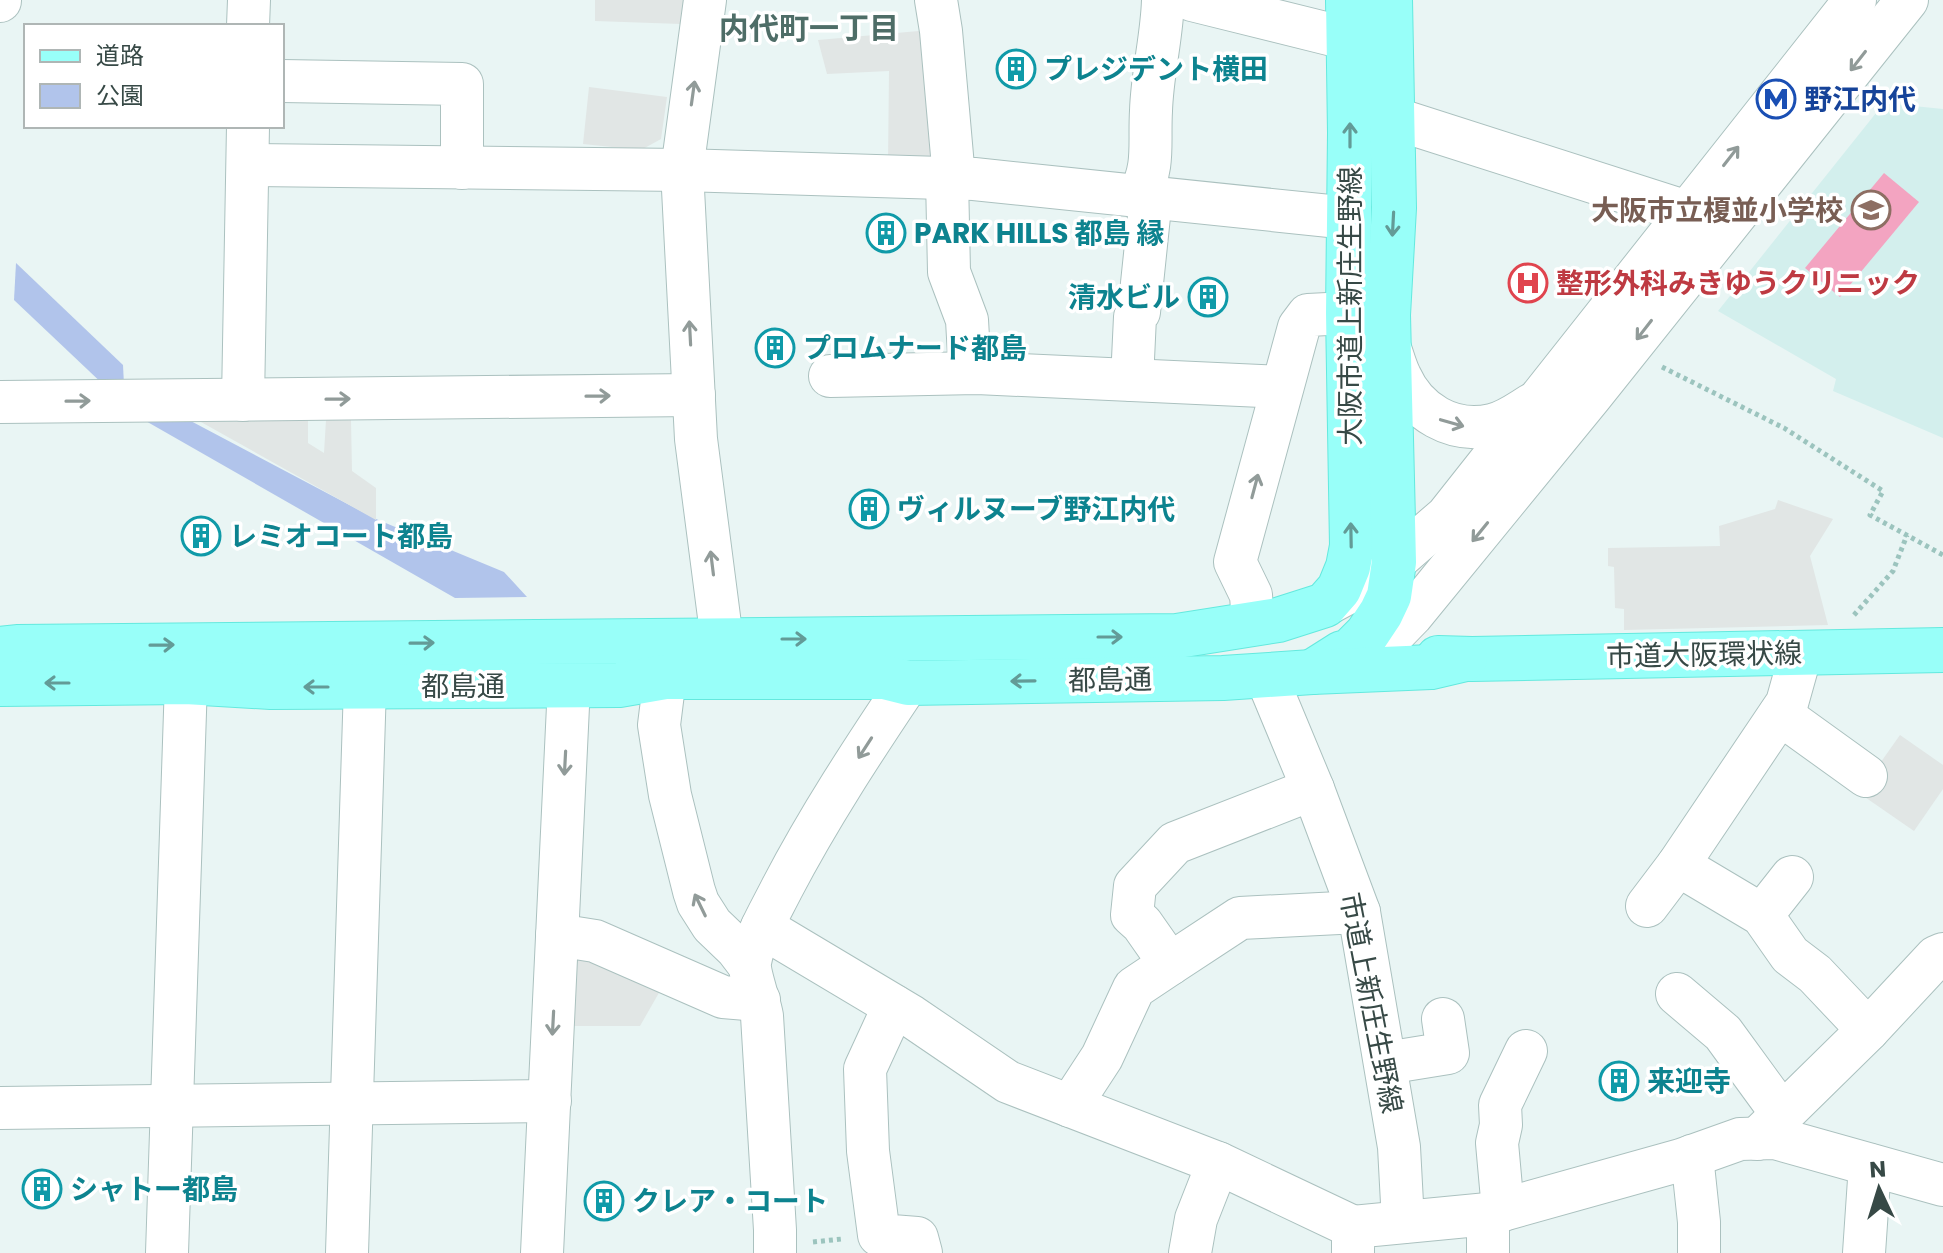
<svg xmlns="http://www.w3.org/2000/svg" width="1943" height="1253" font-family="Poppins,'Noto Sans JP',sans-serif">
  <style>
    .education { fill: #d3efed }
    .green { fill: #b1c4eb }
    .parking { fill: #e1e6e5 }
    .water { fill: #f3a4c1 }
    .lines { fill: none; stroke-linecap: round; stroke-linejoin: round }
    .minor-casing { stroke: #abc1bf; stroke-width: 44 }
    .major-casing { stroke: #64e9de; stroke-width: 46 }
    .path { stroke: #9cc4be; stroke-width: 5; stroke-dasharray: 4 4; stroke-linecap: butt }
    .minor { stroke: #fff; stroke-width: 42 }
    .major { stroke: #98fff9; stroke-width: 44 }
    .oneway { stroke: #919b99 }
    .oneway2 { stroke: #639b97 }
    .labels { text-anchor: middle; dominant-baseline: central; stroke-width: 7; stroke-linejoin: round; paint-order: stroke }
    .culture-label { font-size: 28px; font-weight: bold; fill: #0d838f; stroke: #fff; text-anchor: start }
    .transit-label { font-size: 28px; font-weight: bold; fill: #164399; stroke: #fff; text-anchor: start }
    .education-label { font-size: 28px; font-weight: bold; fill: #785e54; stroke: #fff; text-anchor: end }
    .health-label { font-size: 28px; font-weight: bold; fill: #be3a42; stroke: #fff; text-anchor: start }
    .street-label { font-size: 28px; fill: #374946; stroke: #fff }
    .neighbourhood-label { font-size: 30px; font-weight: bold; fill: #4e6d67; stroke: #fff }
  </style>
  <rect width="100%" height="100%" fill="#e9f5f4"/>
  <polygon class="education" points="1884,103 1943,109 1943,438 1833,391 1836,379 1718,311"/>
  <g class="green">
    <polygon points="16,263 123,365 124,385 107,388 14,300"/>
    <polygon points="187,419 376,519 504,572 527,597 455,598 144,420"/>
  </g>
  <g class="parking">
    <polygon points="595,0 685,0 681,24 595,21"/>
    <polygon points="930,30 942,164 888,163 889,71 827,74 818,40"/>
    <polygon points="589,87 667,97 661,139 641,150 583,144"/>
    <polygon points="308,420 308,443 324,453 326,420 351,420 352,471 376,488 376,520 201,422"/>
    <polygon points="1778,500 1833,519 1810,556 1828,625 1624,630 1624,609 1615,608 1614,567 1608,566 1608,548 1720,546 1719,526 1775,509"/>
    <polygon points="1900,735 1943,765 1943,789 1914,831 1859,793"/>
    <polygon points="568,941 668,977 640,1026 564,1026"/>
  </g>
  <polygon class="water" points="1884,173 1919,202 1840,297 1805,268"/>
  <g class="lines">
    <defs>
      <g id="minor">
        <polyline points="705,0 682,170 696,439 722,640 728,655 740,666"/>
        <polyline points="936,0 941,31 954,178"/>
        <polyline points="1192,0 1349,39"/>
        <polyline points="0,1 0,0"/>
        <polyline points="248,26 249,0"/>
        <polyline points="282,81 462,84 462,168"/>
        <polyline points="1393,118 1687,212"/>
        <polyline points="248,165 682,170 974,179 1349,218"/>
        <polyline points="947,178 949,272 967,320 970,373"/>
        <path d="M1139,196c16,-31 10,-51 12,-85 1,-37 11,-74 12,-111"/>
        <path d="M1389,346c4,10 6,20 11,30 16,36 52,58 92,49 14,-3 26,-12 39,-20"/>
        <polyline points="830,376 977,373 1282,387"/>
        <polyline points="1132,380 1135,317 1139,312 1151,197"/>
        <polyline points="243,400 248,126"/>
        <polyline points="0,402 694,395"/>
        <polyline points="1325,605 1355,589 1394,562 1447,516 1855,0"/>
        <polyline points="1253,624 1251,595 1235,562 1299,327 1308,315 1348,313"/>
        <polyline points="688,655 665,677 659,725 670,795 694,891 698,903 712,925 736,948 749,965"/>
        <polyline points="1341,665 1368,654 1374,654 1412,615 1591,396 1907,0"/>
        <polyline points="1266,676 1313,789 1359,912 1399,1147 1403,1222"/>
        <polyline points="1780,714 1866,776"/>
        <polyline points="1678,865 1762,915 1790,955 1815,974 1868,1030"/>
        <polyline points="1647,906 1678,865 1787,703 1801,653"/>
        <polyline points="1762,915 1792,877"/>
        <polyline points="762,927 911,1016 1008,1082 1218,1163 1353,1227"/>
        <polyline points="557,935 595,941 723,997 759,1000"/>
        <polyline points="1170,964 1142,924 1132,915 1135,886 1175,843 1313,789"/>
        <polyline points="1677,994 1723,1033 1782,1114"/>
        <polyline points="894,1006 865,1069 868,1151 879,1235 917,1238 921,1253"/>
        <polyline points="1386,1063 1448,1053 1443,1019"/>
        <polyline points="1070,1106 1102,1057 1134,988 1170,964 1240,918 1359,912"/>
        <polyline points="0,1108 550,1101"/>
        <polyline points="1757,1139 1868,1030 1936,957 1943,954"/>
        <polyline points="1692,1156 1699,1222 1699,1253"/>
        <polyline points="1503,1210 1497,1143 1501,1125 1500,1105 1526,1051"/>
        <polyline points="1488,1214 1488,1253"/>
        <polyline points="167,1253 186,682"/>
        <polyline points="347,1253 365,686"/>
        <polyline points="542,1253 569,685"/>
        <path d="M775,1253v-23l-13,-214c-2,-13 -14,-45 -12,-54 5,-26 20,-50 32,-74 37,-71 81,-138 126,-205"/>
        <polyline points="1190,1253 1196,1219 1218,1163"/>
        <polyline points="1353,1253 1353,1227 1488,1214 1681,1160 1740,1139 1775,1138 1943,1185"/>
        <polyline points="1864,1253 1870,1165"/>
      </g>
      <g id="major">
        <polyline points="0,649 17,647 1177,636 1278,620 1325,605 1339,589 1348,567 1352,546 1348,313 1350,133 1348,0"/>
        <polyline points="1438,658 1472,659 1943,650"/>
        <polyline points="1312,672 1342,653 1349,652 1367,634 1381,613 1389,596 1394,562 1388,315 1394,208 1390,0"/>
        <polyline points="0,684 186,682 271,687 619,685 665,677 884,677 908,683 1223,678 1312,672 1431,667 1465,659"/>
      </g>
    </defs>
    <use href="#minor" class="minor-casing"/>
    <use href="#major" class="major-casing"/>
    <g class="path">
      <polyline points="1662,367 1784,428 1883,491 1870,515 1943,555"/>
      <polyline points="1854,615 1893,571 1907,535"/>
      <polyline points="813,1242 842,1239"/>
    </g>
    <use href="#minor" class="minor"/>
    <use href="#major" class="major"/>
  </g>
  <defs><path id="oneway-shaft" d="M-6 0H5M1.5-3L5.5 0L1.5 3" fill="none" stroke-width="1.6" stroke-linecap="round" stroke-linejoin="round" transform="scale(2)"/></defs>
  <g class="oneway">
    <use href="#oneway-shaft" transform="translate(1858 61) rotate(128)"/>
    <use href="#oneway-shaft" transform="translate(693 93) rotate(-82)"/>
    <use href="#oneway-shaft" transform="translate(1731 156) rotate(-52)"/>
    <use href="#oneway-shaft" transform="translate(1644 330) rotate(128)"/>
    <use href="#oneway-shaft" transform="translate(690 333) rotate(-93)"/>
    <use href="#oneway-shaft" transform="translate(598 396) rotate(-1)"/>
    <use href="#oneway-shaft" transform="translate(338 399) rotate(-1)"/>
    <use href="#oneway-shaft" transform="translate(78 401) rotate(-1)"/>
    <use href="#oneway-shaft" transform="translate(1452 423) rotate(16)"/>
    <use href="#oneway-shaft" transform="translate(1255 486) rotate(-75)"/>
    <use href="#oneway-shaft" transform="translate(1480 532) rotate(129)"/>
    <use href="#oneway-shaft" transform="translate(712 563) rotate(-97)"/>
    <use href="#oneway-shaft" transform="translate(865 748) rotate(123)"/>
    <use href="#oneway-shaft" transform="translate(565 763) rotate(93)"/>
    <use href="#oneway-shaft" transform="translate(700 905) rotate(-116)"/>
    <use href="#oneway-shaft" transform="translate(553 1023) rotate(93)"/>
  </g>
  <g class="oneway2">
    <use href="#oneway-shaft" transform="translate(1350 135) rotate(-90)"/>
    <use href="#oneway-shaft" transform="translate(1393 224) rotate(93)"/>
    <use href="#oneway-shaft" transform="translate(1351 535) rotate(-91)"/>
    <use href="#oneway-shaft" transform="translate(1110 637)"/>
    <use href="#oneway-shaft" transform="translate(794 639)"/>
    <use href="#oneway-shaft" transform="translate(422 643) rotate(-1)"/>
    <use href="#oneway-shaft" transform="translate(162 645) rotate(-1)"/>
    <use href="#oneway-shaft" transform="translate(1023 681) rotate(179)"/>
    <use href="#oneway-shaft" transform="translate(57 683) rotate(180)"/>
    <use href="#oneway-shaft" transform="translate(316 687) rotate(180)"/>
  </g>
  <defs>
    <symbol id="building-ring" viewBox="-11 -11 22 22"><circle r="9.5" fill="#fff" stroke="#0f9aa8" stroke-width="1.5"/><path d="M-4-6H4V6H1V3H-1V6H-4ZM-2.5-4.3h1.7v1.8h-1.7ZM.8-4.3h1.7v1.8H.8ZM-2.5-1h1.7V.8h-1.7ZM.8-1h1.7V.8H.8Z" fill="#0f9aa8"/></symbol>
    <symbol id="metro-ring" viewBox="-11 -11 22 22"><circle r="9.5" fill="#fff" stroke="#1a4fb4" stroke-width="1.5"/><path d="M-5.5 5V-5H-3L0 0L3-5H5.5V5H3V-.5L0 4L-3-.5V5Z" fill="#1a4fb4"/></symbol>
    <symbol id="school-ring" viewBox="-11 -11 22 22"><circle r="9.5" fill="#fff" stroke="#8d6e63" stroke-width="1.5"/><path d="M0-5L7-2L0 1L-7-2ZM-4 1L0 2.5L4 1V4Q0 6-4 4Z" fill="#8d6e63"/></symbol>
    <symbol id="hospital-ring" viewBox="-11 -11 22 22"><circle r="9.5" fill="#fff" stroke="#e0444e" stroke-width="1.5"/><path d="M-5-5h3v3.5h4V-5h3V5h-3V1.5h-4V5h-3Z" fill="#e0444e"/></symbol>
  </defs>
  <g fill-rule="evenodd">
    <use href="#building-ring" x="994" y="47" width="44" height="44"/>
    <use href="#metro-ring" x="1754" y="77" width="44" height="44"/>
    <use href="#school-ring" x="1849" y="188" width="44" height="44"/>
    <use href="#building-ring" x="864" y="211" width="44" height="44"/>
    <use href="#hospital-ring" x="1506" y="261" width="44" height="44"/>
    <use href="#building-ring" x="1186" y="275" width="44" height="44"/>
    <use href="#building-ring" x="753" y="326" width="44" height="44"/>
    <use href="#building-ring" x="847" y="487" width="44" height="44"/>
    <use href="#building-ring" x="179" y="514" width="44" height="44"/>
    <use href="#building-ring" x="1597" y="1059" width="44" height="44"/>
    <use href="#building-ring" x="20" y="1167" width="44" height="44"/>
    <use href="#building-ring" x="582" y="1179" width="44" height="44"/>
  </g>
  <g class="labels">
    <g class="culture-label">
      <text x="1044" y="69">プレジデント横田</text>
      <text x="914" y="233">PARK HILLS 都島 縁</text>
      <text x="1180" y="297" text-anchor="end">清水ビル</text>
      <text x="803" y="348">プロムナード都島</text>
      <text x="897" y="509">ヴィルヌーブ野江内代</text>
      <text x="229" y="536">レミオコート都島</text>
      <text x="1647" y="1081">来迎寺</text>
      <text x="70" y="1189">シャトー都島</text>
      <text x="632" y="1201">クレア・コート</text>
    </g>
    <g class="transit-label">
      <text x="1804" y="99">野江内代</text>
    </g>
    <g class="education-label">
      <text x="1843" y="210">大阪市立榎並小学校</text>
    </g>
    <g class="health-label">
      <text x="1556" y="283">整形外科みきゆうクリニック</text>
    </g>
    <g class="street-label">
      <text transform="translate(1350 306) rotate(-90)">大阪市道上新庄生野線</text>
      <text transform="translate(1704 655) rotate(-1)">市道大阪環状線</text>
      <text transform="translate(1110 680) rotate(-1)">都島通</text>
      <text x="463" y="686">都島通</text>
      <text transform="translate(1371 1003) rotate(79)">市道上新庄生野線</text>
    </g>
    <g class="neighbourhood-label">
      <text x="809" y="28">内代町一丁目</text>
    </g>
  </g>
  <rect x="24" y="24" width="260" height="104" fill="#ffffff" stroke="#afb6b5" stroke-width="2"/>
  <rect x="40" y="50" width="40" height="12" fill="#98fff9" stroke="#afb6b5" stroke-width="2"/>
  <text x="96" y="64" font-size="24" fill="#374946">道路</text>
  <rect x="40" y="84" width="40" height="24" fill="#b1c4eb" stroke="#afb6b5" stroke-width="2"/>
  <text x="96" y="104" font-size="24" fill="#374946">公園</text>
  <g transform="translate(1879 1189) rotate(356)" stroke="#ffffff" stroke-width="6" paint-order="stroke">
  <path d="M0-6L14 30L0 20L-14 30Z" fill="#374946"/>
  <text y="-12" font-size="22" font-weight="bold" text-anchor="middle" fill="#374946">N</text>
  </g>
</svg>
